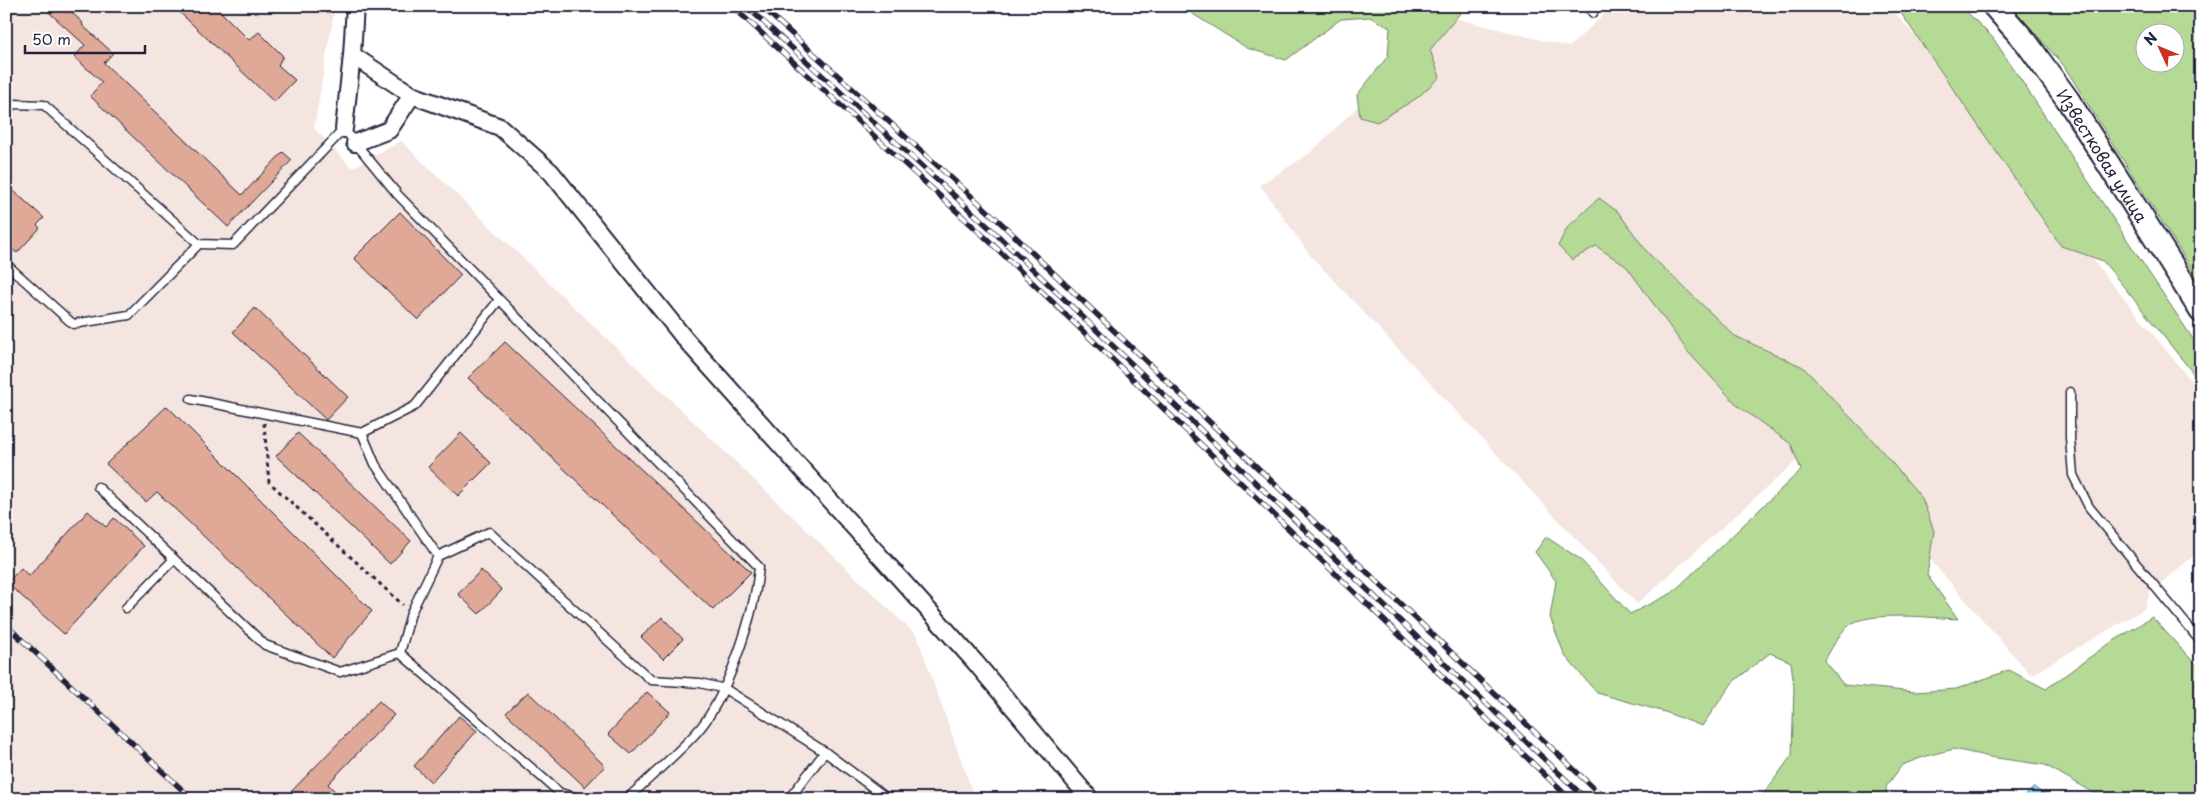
<svg xmlns="http://www.w3.org/2000/svg" width="2207" height="805" font-family="'Playpen Sans',sans-serif">
  <style>
    .built { fill: #f5e5e0 }
    .green { fill: #b5da95; stroke: #6c7e68; fill-rule: evenodd }
    .water { fill: #8dcbed; stroke: #6287a6 }
    .building { fill: #dfa897; stroke: #22223b }
    .lines { fill: none; stroke-linecap: round; stroke-linejoin: round }
    .service-casing { stroke: #22223b; stroke-width: 11 }
    .minor-casing { stroke: #22223b; stroke-width: 20 }
    .secondary-casing { stroke: #22223b; stroke-width: 26 }
    .path { stroke: #22223b; stroke-width: 3; stroke-dasharray: 4 4; stroke-linecap: butt }
    .service { stroke: #fff; stroke-width: 8 }
    .minor { stroke: #fff; stroke-width: 16 }
    .secondary { stroke: #fff; stroke-width: 22 }
    .rail-casing { stroke: #22223b; stroke-width: 5.5 }
    .rail { stroke: #fff; stroke-width: 4; stroke-dasharray: 11; stroke-linecap: butt }
    .labels { text-anchor: middle; dominant-baseline: central; stroke-width: 4; stroke-linejoin: round; paint-order: stroke }
    .street-label { font-size: 16px; fill: #22223b; stroke: #fff }
  </style>
  <rect width="100%" height="100%" fill="#fff"/>
  <filter id="ink" filterUnits="userSpaceOnUse"><feTurbulence type="fractalNoise" baseFrequency=".02" numOctaves="2"/><feDisplacementMap in="SourceGraphic" scale="10" xChannelSelector="R" yChannelSelector="G"/><feConvolveMatrix kernelMatrix="1 2 1 2 8 2 1 2 1" color-interpolation-filters="sRGB"/></filter>
  <g filter="url(#ink)">
    <g class="built">
      <polygon points="6,6 335,6 314,128 352,168 401,141 917,636 975,799 6,799"/>
      <polygon points="1613,6 1888,6 1987,114 2104,274 2201,393 2201,550 2151,591 2144,609 2031,675 1918,546 1804,454 1637,604 1310,255 1260,185 1310,153 1450,17 1569,47"/>
    </g>
    <g class="green">
      <polygon points="1180,6 1466,6 1430,50 1440,77 1417,98 1377,122 1360,117 1357,95 1388,56 1390,28 1370,17 1341,19 1286,60 1247,48"/>
      <polygon points="1896,6 1961,6 1993,38 2201,351 2201,383 2103,261 2061,246"/>
      <path d="M2011,6h190v278l-137,-218zM2144,32h30v30h-30z"/>
      <path d="M1599,198l19,14 30,41 87,83 68,31 72,76 47,55 12,33 -7,44 31,44c-24,-1 -92,-9 -110,7 -8,6 -18,26 -24,35l20,24 71,7 41,-3 53,-19 37,19 58,-42 48,-30 49,53v129h-96l-60,-34 -55,-8 -36,-8 -28,7 -24,9 -16,22 1,12h-127l32,-44 2,-68 -3,-25 -21,-9 -37,29 -31,44 -37,-14 -68,-19 -32,-37 -15,-39 6,-36 -21,-29 11,-15 34,22 50,55 42,-21 129,-123 -10,-26 -53,-38 -50,-54 -61,-85 -31,-21 -24,14 -14,-14 9,-18z"/>
    </g>
    <polygon class="water" points="2034,787 2050,799 2022,799"/>
    <g class="building">
      <polygon points="42,6 65,6 83,23 82,25 113,53 104,63 242,195 283,152 292,160 228,227 90,96 102,82 74,57 85,45"/>
      <polygon points="173,6 215,6 249,40 259,32 283,56 278,65 295,80 274,102"/>
      <polygon points="6,184 44,218 37,225 40,228 17,253 6,244"/>
      <polygon points="400,212 461,275 418,320 354,258"/>
      <polygon points="255,308 348,397 326,420 233,332"/>
      <polygon points="505,342 751,572 713,610 468,378"/>
      <polygon points="167,406 372,611 332,658 157,492 146,502 106,464"/>
      <polygon points="298,433 411,541 390,564 276,456"/>
      <polygon points="461,433 491,463 458,496 428,467"/>
      <polygon points="88,511 106,527 114,518 144,546 64,634 7,583 21,568 29,576"/>
      <polygon points="481,570 502,590 479,614 458,594"/>
      <polygon points="662,617 683,639 663,659 641,637"/>
      <polygon points="528,692 605,766 585,787 506,713"/>
      <polygon points="647,692 670,712 631,754 608,734"/>
      <polygon points="379,701 394,715 328,784 342,799 284,799"/>
      <polygon points="459,716 477,731 431,782 414,766"/>
    </g>
    <g class="lines">
      <defs>
        <g id="service">
          <polyline points="1587,6 1593,13"/>
          <path d="M6,111l7,-7 31,1 155,139 34,1 111,-116 54,66 361,372c-4,45 -32,133 -63,166 -21,23 -46,44 -69,66"/>
          <polyline points="6,264 73,324 129,315 199,244"/>
          <polyline points="2070,392 2070,438 2073,475 2089,507 2201,642"/>
          <polyline points="191,399 362,433 415,406 499,300"/>
          <polyline points="362,433 375,464 438,556 411,613 400,653 560,793 583,799"/>
          <polyline points="98,487 265,645 340,672 400,653"/>
          <polyline points="438,556 489,532 651,680 700,683 725,689 825,752 888,799"/>
          <polyline points="126,608 174,559"/>
          <polyline points="6,795 11,799"/>
          <polyline points="788,799 795,791"/>
          <polyline points="803,799 795,791 825,752"/>
        </g>
        <g id="minor">
          <polyline points="352,55 412,95 500,127 551,172 685,339 975,662 1090,799"/>
          <polyline points="344,129 352,55 355,6"/>
          <polyline points="355,143 389,130 412,95"/>
        </g>
        <g id="secondary">
          <path id="s1" d="M1994,6l32,36 42,58 133,211"/>
        </g>
      </defs>
      <use href="#service" class="service-casing"/>
      <use href="#minor" class="minor-casing"/>
      <use href="#secondary" class="secondary-casing"/>
      <polyline class="path" points="264,423 269,482 403,605"/>
      <use href="#service" class="service"/>
      <use href="#minor" class="minor"/>
      <use href="#secondary" class="secondary"/>
      <defs>
        <g id="rail">
          <polyline points="732,6 987,239 1570,799"/>
          <polyline points="746,6 993,231 1586,799"/>
          <polyline points="761,6 1001,223 1605,799"/>
          <polyline points="6,625 192,799"/>
        </g>
      </defs>
      <use href="#rail" class="rail-casing"/>
      <use href="#rail" class="rail"/>
    </g>
  </g>
  <g class="labels">
    <g class="street-label">
      <text stroke="none"><textPath href="#s1" startOffset="185">Известковая улица</textPath></text>
    </g>
  </g>
  <rect width="2207" height="805" fill="none" stroke="#fff" stroke-width="25"/>
  <rect x="12" y="12" width="2182" height="780" fill="none" stroke="#22223b" stroke-width="2" filter="url(#ink)"/>
  <g transform="translate(2160 48) rotate(314)"><circle r="24" fill="#ffffff" stroke="#a7a7b1"/>
  <path d="M0-4L9 19L0 12L-9 19Z" fill="#c8321e"/>
  <text y="-8" font-size="14" font-weight="bold" text-anchor="middle" fill="#22223b">N</text>
  </g>
  <path d="M25 45v8h120v-8" fill="none" stroke="#22223b" stroke-width="2.5"/>
  <text x="32" y="45" font-size="15" fill="#22223b" stroke="#ffffff" stroke-width="4" paint-order="stroke">50 m</text>
</svg>
